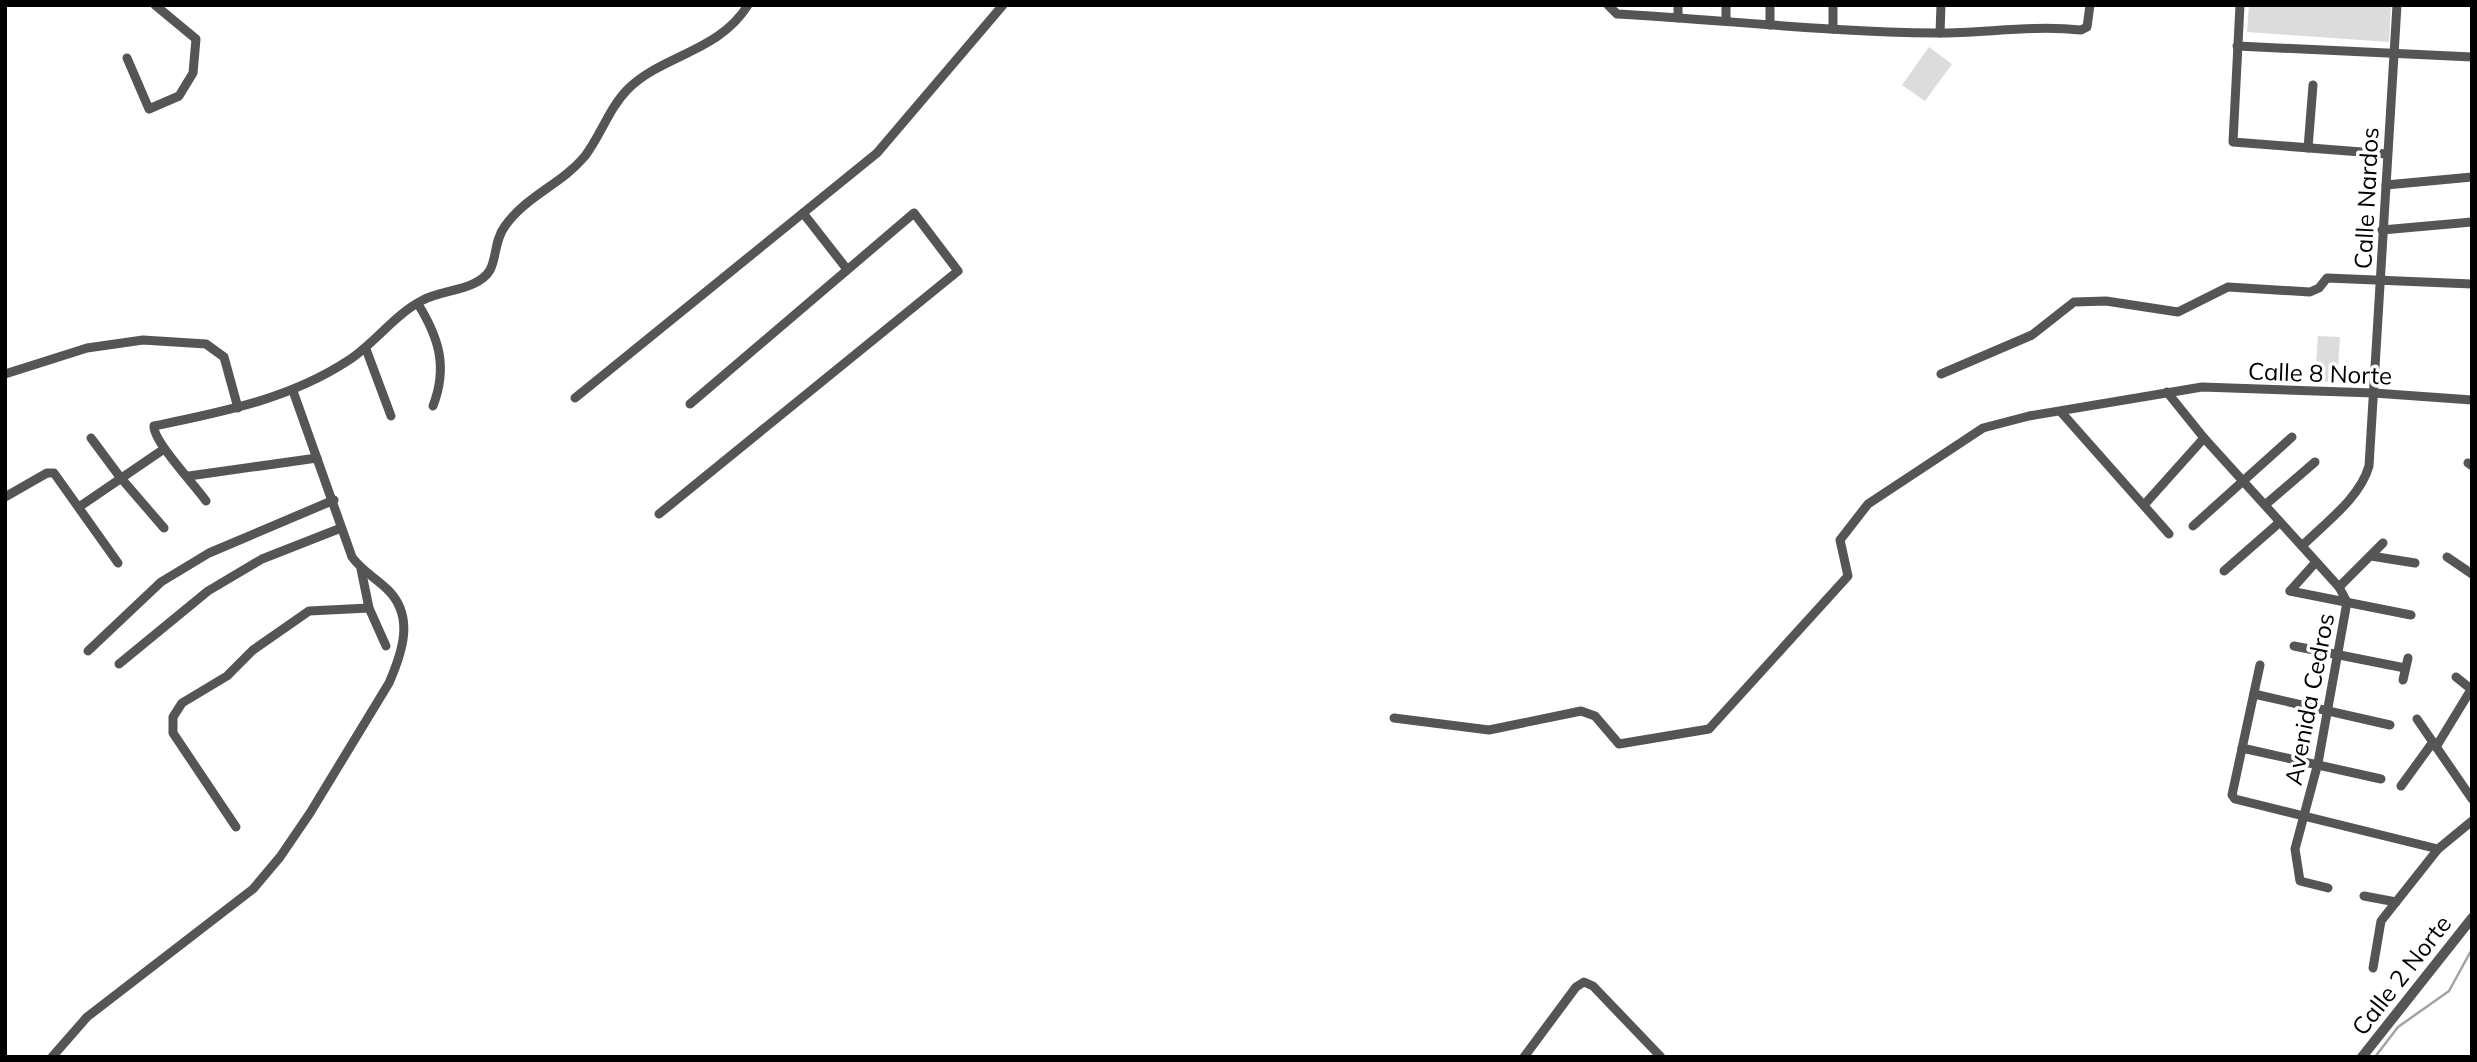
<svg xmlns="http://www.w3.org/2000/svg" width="2477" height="1062" font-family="Mulish,sans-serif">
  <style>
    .green { fill: #dcdcdc }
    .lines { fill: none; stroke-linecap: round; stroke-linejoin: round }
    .stream { stroke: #a3a3a3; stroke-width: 2.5 }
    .minor { stroke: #555; stroke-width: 9 }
    .tertiary { stroke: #555; stroke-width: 10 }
    .labels { text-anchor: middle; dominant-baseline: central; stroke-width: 7; stroke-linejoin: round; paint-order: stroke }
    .street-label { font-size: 24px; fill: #000; stroke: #fff }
  </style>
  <rect width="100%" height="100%" fill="#fff"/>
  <g class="green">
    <polygon points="2249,5 2391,5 2389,42 2247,32"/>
    <polygon points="1929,47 1952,64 1925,101 1902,85"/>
    <polygon points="2318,336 2340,337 2337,382 2315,381"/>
  </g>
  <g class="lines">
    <polyline class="stream" points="2375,1057 2398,1027 2449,991 2472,949"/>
    <g class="minor">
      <path d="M1608,5l9,9c107,6 213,18 320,19 50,0 93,-8 144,-3l6,-3 3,-22"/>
      <polyline points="1678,5 1678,18"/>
      <polyline points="2240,5 2233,142 2387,154"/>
      <polyline points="1726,21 1726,5"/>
      <polyline points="1770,25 1770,5"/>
      <polyline points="1833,29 1833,5"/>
      <polyline points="1940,33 1941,5"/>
      <polyline points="2237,46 2472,57"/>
      <polyline points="127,58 149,109 179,96 193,73 196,39 155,5"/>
      <polyline points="2308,148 2313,85"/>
      <polyline points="2386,185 2472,177"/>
      <polyline points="803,213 846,268"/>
      <polyline points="2382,230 2472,222"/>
      <path d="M418,304c21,34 30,63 15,102"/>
      <polyline points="366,349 391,416"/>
      <polyline points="5,374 87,348 143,340 206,344 224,357 238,408"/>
      <polyline points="1941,374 2032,335 2074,302 2106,301 2178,312 2228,287 2310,292 2319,288 2327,278 2472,284"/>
      <polyline points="2167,392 2204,438 2339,587 2347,602 2318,763 2295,849 2300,881 2328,888"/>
      <polyline points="575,398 877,153 1003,5"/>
      <polyline points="2061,412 2169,534"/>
      <polyline points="91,438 120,477 164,528"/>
      <polyline points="2468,463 2472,466"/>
      <polyline points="189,476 317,458"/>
      <polyline points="5,497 47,473 54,473 118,563"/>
      <path d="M206,501c-11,-16 -53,-60 -52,-75 68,-14 136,-27 195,-66 26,-17 46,-46 74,-60 18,-10 56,-10 67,-30 7,-13 4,-29 15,-44 21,-30 57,-42 80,-70 16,-21 24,-48 43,-67 34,-34 91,-37 120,-84"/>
      <polyline points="2144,505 2204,438"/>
      <polyline points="2265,505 2315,462"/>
      <polyline points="79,507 164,449"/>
      <polyline points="659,514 958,271 914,213 690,404"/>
      <polyline points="2193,526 2292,437"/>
      <path d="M2302,546c23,-23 58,-48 67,-80l28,-461"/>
      <polyline points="2371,556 2415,563"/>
      <polyline points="2447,557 2472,574"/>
      <polyline points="361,569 369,608 386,646"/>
      <polyline points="2224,571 2280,522"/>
      <polyline points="2339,587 2383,543"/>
      <polyline points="2290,591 2411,615"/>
      <polyline points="2290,591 2316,562"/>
      <polyline points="2294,646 2405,668"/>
      <polyline points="88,651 161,582 209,553 334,500"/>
      <polyline points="119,664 208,591 262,559 341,528"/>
      <polyline points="2260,665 2232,795 2235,799 2438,849"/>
      <polyline points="2456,677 2471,689"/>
      <polyline points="2403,680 2408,658"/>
      <polyline points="2254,694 2390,725"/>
      <polyline points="1394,718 1489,730 1581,711 1595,716 1619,744 1709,729 1848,576 1840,540 1868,504 1983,428 2029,416 2202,387 2374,393 2472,400"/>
      <polyline points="2417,719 2472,799"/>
      <polyline points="2436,747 2472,688"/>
      <polyline points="2242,748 2381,779"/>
      <polyline points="2401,786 2433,742"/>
      <polyline points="236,827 173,733 173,717 182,703 227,676 253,650 309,611 369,608"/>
      <polyline points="2364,896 2396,902"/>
      <polyline points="2373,968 2381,921 2438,849 2472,821"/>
      <path d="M52,1057l35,-40 166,-128 27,-32 30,-44 79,-130c13,-30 26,-66 -1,-93 -12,-12 -26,-19 -36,-33l-59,-166"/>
      <polyline points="1524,1057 1576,987 1584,982 1593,986 1661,1057"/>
    </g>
    <polyline class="tertiary" points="2362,1057 2472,918"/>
  </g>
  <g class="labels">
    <g class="street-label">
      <text transform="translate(2366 198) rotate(-87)">Calle Nardos</text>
      <text transform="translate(2320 373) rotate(2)">Calle 8 Norte</text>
      <text transform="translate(2309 699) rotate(-79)">Avenida Cedros</text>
      <text transform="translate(2401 975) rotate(-52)">Calle 2 Norte</text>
    </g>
  </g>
  <rect width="2477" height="1062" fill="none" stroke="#000000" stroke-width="14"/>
</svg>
